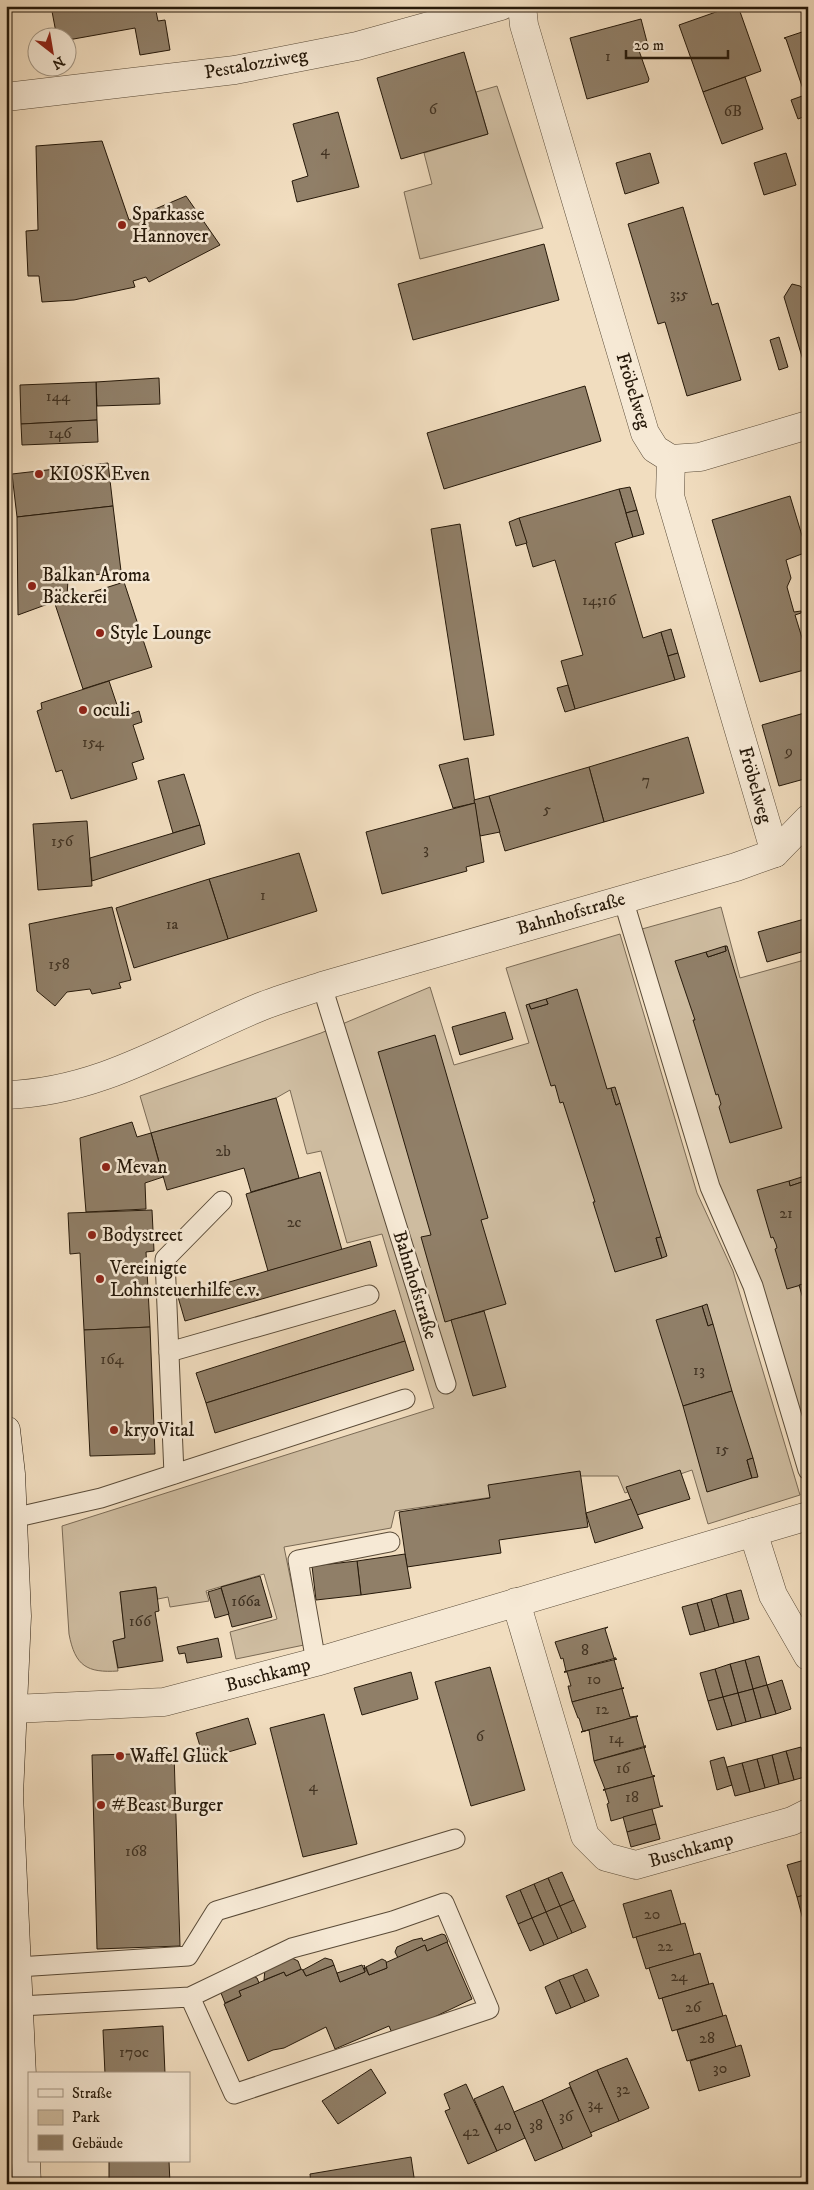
<svg xmlns="http://www.w3.org/2000/svg" width="814" height="2190" font-family="'IM FELL DW Pica',serif">
  <style>
    .green { fill: #cebca0; stroke: #7a6a55 }
    .building { fill: #907f68; stroke: #26190a }
    .lines { fill: none; stroke-linecap: round; stroke-linejoin: round }
    .lane-casing { stroke: #594a37; stroke-width: 21 }
    .street-casing { stroke: #594a37; stroke-width: 29 }
    .secondary-casing { stroke: #26190a; stroke-width: 29 }
    .lane { stroke: #f6e9d5; stroke-width: 19 }
    .street { stroke: #f6e9d5; stroke-width: 28 }
    .secondary { stroke: #f6e9d5; stroke-width: 28 }
    .poi-dot { fill: #8f2418; stroke: #f6e9d5; stroke-width: 2 }
    .labels { text-anchor: middle; dominant-baseline: central; stroke-width: 5; stroke-linejoin: round; paint-order: stroke }
    .number-label { font-size: 16px; fill: #403222 }
    .street-label { font-size: 19px; fill: #26190a; stroke: #f6e9d5 }
    .poi-label { font-size: 19px; fill: #26190a; stroke: #f6e9d5; text-anchor: start }
  </style>
  <rect width="100%" height="100%" fill="#f1ddbf"/>
  <filter id="stains"><feTurbulence type="fractalNoise" baseFrequency=".004" numOctaves="4"/><feColorMatrix values="0 0 0 0 .2 0 0 0 0 .09 0 0 0 0 .02 0 0 0 .5 -.17"/></filter>
  <radialGradient id="worn" r=".72"><stop offset=".6" stop-color="#630" stop-opacity="0"/><stop offset="1" stop-color="#630" stop-opacity=".3"/></radialGradient>
  <g class="green">
    <polygon points="497,86 543,228 420,259 404,192 432,184 424,153 488,134 476,92"/>
    <polygon points="721,907 740,978 808,959 808,1438 717,1183 642,929"/>
    <path d="M620,934l77,259 36,78 67,224 -92,29 -16,-54 -67,23 -7,-17h-37l-89,13 1,8 -98,14 -4,17 -107,19 20,98 -68,14 -6,-27 47,-13 -13,-45 -58,17 3,10 -39,6 -2,-10 -10,2 -3,-12 -35,5 5,46 -12,3 5,30c-31,2 -43,-5 -49,-37l-7,-108 372,-118 -52,-174 -35,9 -26,-92 -14,3 -17,-64 -14,8 -125,35 -11,-37 181,-63 109,-46 24,78 75,-22 -23,-75z"/>
  </g>
  <g class="building">
    <polygon points="51,6 155,6 158,21 165,20 170,50 140,55 135,28 68,40 68,38 57,38"/>
    <polygon points="733,6 738,6 761,71 703,92 679,25"/>
    <polygon points="641,19 647,42 637,45 649,79 648,82 587,99 570,38"/>
    <polygon points="808,30 808,115 798,119 791,100 805,95 786,39 784,38"/>
    <polygon points="464,52 488,134 401,159 377,78"/>
    <polygon points="745,77 763,129 722,144 703,92"/>
    <polygon points="338,112 359,187 297,202 292,181 308,176 293,124"/>
    <polygon points="102,141 129,220 186,196 220,245 149,282 146,277 133,281 135,287 74,300 42,302 39,276 28,276 26,231 38,230 36,146"/>
    <polygon points="650,153 659,183 625,194 616,163"/>
    <polygon points="786,153 796,185 764,195 754,163"/>
    <polygon points="683,207 712,305 718,303 741,380 687,396 665,322 658,324 628,224"/>
    <polygon points="544,244 559,300 413,340 398,284"/>
    <polygon points="792,284 800,286 808,293 808,369 806,370 784,297"/>
    <polygon points="779,337 788,367 779,370 770,340"/>
    <polygon points="159,378 160,404 97,406 96,382"/>
    <polygon points="96,382 97,420 21,424 20,385"/>
    <polygon points="585,386 601,441 444,489 427,433"/>
    <polygon points="97,420 98,442 22,445 21,424"/>
    <polygon points="108,463 113,506 17,517 12,474"/>
    <polygon points="630,487 637,510 626,513 619,489"/>
    <polygon points="619,489 633,537 615,543 643,638 661,632 675,680 575,709 561,661 583,655 555,560 533,567 519,518"/>
    <polygon points="790,496 807,552 786,560 791,578 787,587 794,612 801,611 801,613 795,615 803,641 808,643 808,669 760,682 712,520"/>
    <polygon points="113,506 121,571 68,579 67,597 18,615 17,517"/>
    <polygon points="637,510 644,534 633,537 626,513"/>
    <polygon points="519,518 527,543 516,546 509,522"/>
    <polygon points="460,524 494,735 464,740 431,529"/>
    <polygon points="124,582 152,667 83,689 55,604"/>
    <polygon points="671,629 678,653 668,656 661,632"/>
    <polygon points="678,653 685,677 675,680 668,656"/>
    <polygon points="109,681 121,717 139,711 142,722 133,725 144,759 132,763 137,779 71,799 62,770 56,772 37,711 42,709 41,703"/>
    <polygon points="568,685 575,709 565,712 557,688"/>
    <polygon points="808,712 808,778 779,786 762,725"/>
    <polygon points="688,737 704,793 604,822 589,767"/>
    <polygon points="468,758 475,803 453,808 439,765"/>
    <polygon points="589,767 604,822 505,851 489,796"/>
    <polygon points="184,774 200,825 173,833 158,781"/>
    <polygon points="489,796 500,832 480,836 474,800"/>
    <polygon points="475,803 484,862 466,867 467,871 382,894 366,832"/>
    <polygon points="87,821 92,886 38,890 33,824"/>
    <polygon points="200,825 205,844 92,881 90,858"/>
    <polygon points="299,853 317,911 228,939 209,879"/>
    <polygon points="209,879 228,939 134,968 116,908"/>
    <polygon points="112,907 131,980 119,983 121,988 92,994 90,989 67,992 55,1006 37,991 29,924"/>
    <polygon points="808,918 808,950 767,962 758,932"/>
    <polygon points="725,946 727,946 782,1128 730,1143 719,1107 721,1104 718,1094 716,1095 693,1020 695,1020 675,961 706,952 708,957 726,951"/>
    <polygon points="725,946 726,951 708,957 706,952"/>
    <polygon points="577,989 607,1089 611,1088 616,1105 620,1103 661,1237 656,1238 662,1258 615,1272 593,1202 595,1202 563,1102 560,1103 555,1085 551,1086 526,1005 529,1004 531,1009 548,1004 546,999"/>
    <polygon points="546,999 548,1004 531,1009 529,1004"/>
    <polygon points="505,1012 513,1039 460,1055 452,1027"/>
    <polygon points="435,1035 488,1218 481,1220 506,1304 445,1322 421,1237 431,1235 378,1052"/>
    <polygon points="615,1087 620,1103 616,1105 611,1088"/>
    <polygon points="276,1098 299,1178 251,1192 244,1168 167,1190 151,1133"/>
    <polygon points="132,1122 137,1137 151,1133 163,1177 145,1183 146,1209 86,1212 80,1138"/>
    <polygon points="320,1172 342,1250 268,1271 246,1194"/>
    <polygon points="808,1175 808,1180 790,1186 789,1181"/>
    <polygon points="808,1180 808,1283 787,1289 775,1249 777,1248 776,1244 773,1237 771,1238 757,1190 789,1181 790,1186"/>
    <polygon points="152,1210 154,1251 146,1252 150,1327 84,1330 80,1253 70,1254 68,1213"/>
    <polygon points="661,1237 667,1256 662,1258 656,1238"/>
    <polygon points="370,1241 377,1266 185,1321 178,1297"/>
    <polygon points="808,1283 808,1315 799,1285"/>
    <polygon points="707,1304 713,1324 708,1326 702,1306"/>
    <polygon points="702,1306 708,1326 713,1324 732,1391 683,1406 656,1320"/>
    <polygon points="395,1310 405,1341 206,1403 196,1373"/>
    <polygon points="484,1311 506,1387 473,1396 451,1320"/>
    <polygon points="150,1327 155,1454 90,1456 84,1330"/>
    <polygon points="405,1341 414,1370 215,1433 206,1403"/>
    <polygon points="732,1391 753,1458 747,1460 752,1478 707,1492 683,1406"/>
    <polygon points="753,1458 758,1477 752,1478 747,1460"/>
    <polygon points="680,1470 690,1499 637,1515 626,1487"/>
    <polygon points="580,1471 588,1527 499,1540 501,1553 407,1567 399,1512 490,1498 488,1485"/>
    <polygon points="631,1499 643,1528 595,1543 586,1513"/>
    <polygon points="405,1554 411,1588 361,1595 357,1561"/>
    <polygon points="357,1561 361,1595 316,1600 312,1566"/>
    <polygon points="260,1576 272,1617 232,1627 221,1587"/>
    <polygon points="156,1587 159,1611 155,1612 163,1661 118,1668 113,1641 125,1638 120,1592"/>
    <polygon points="221,1588 229,1614 215,1618 208,1592"/>
    <polygon points="741,1590 749,1619 734,1623 726,1594"/>
    <polygon points="726,1594 734,1623 719,1627 711,1599"/>
    <polygon points="711,1599 719,1627 705,1631 697,1603"/>
    <polygon points="697,1603 705,1631 690,1635 682,1607"/>
    <polygon points="608,1627 605,1629 614,1658 616,1658 564,1672 566,1671 563,1658 561,1659 555,1642"/>
    <polygon points="218,1638 222,1657 187,1663 185,1653 179,1654 177,1647"/>
    <polygon points="759,1656 767,1685 753,1689 745,1660"/>
    <polygon points="617,1659 614,1660 622,1688 624,1688 572,1702 568,1686 571,1686 567,1672 564,1672"/>
    <polygon points="745,1660 753,1689 738,1693 730,1664"/>
    <polygon points="730,1664 738,1693 723,1697 715,1669"/>
    <polygon points="490,1667 525,1790 471,1806 435,1682"/>
    <polygon points="715,1669 723,1697 708,1701 700,1673"/>
    <polygon points="411,1672 418,1699 362,1715 354,1688"/>
    <polygon points="782,1680 791,1709 776,1714 767,1685"/>
    <polygon points="767,1685 776,1714 761,1718 753,1689"/>
    <polygon points="624,1688 622,1689 630,1717 638,1716 581,1732 583,1731 579,1718 578,1718 572,1702"/>
    <polygon points="753,1689 761,1718 746,1722 738,1693"/>
    <polygon points="738,1693 746,1722 732,1726 723,1697"/>
    <polygon points="723,1697 732,1726 717,1730 708,1701"/>
    <polygon points="324,1714 357,1844 303,1857 270,1728"/>
    <polygon points="636,1717 644,1746 646,1746 594,1761 589,1730 581,1732 638,1716"/>
    <polygon points="248,1718 256,1744 204,1759 196,1733"/>
    <polygon points="644,1747 652,1775 655,1776 603,1790 605,1789 594,1761 646,1747"/>
    <polygon points="801,1747 808,1776 794,1780 786,1751"/>
    <polygon points="786,1751 794,1780 779,1784 772,1755"/>
    <polygon points="174,1753 180,1946 97,1949 92,1755"/>
    <polygon points="772,1755 779,1784 765,1788 757,1759"/>
    <polygon points="724,1757 732,1785 717,1790 710,1761"/>
    <polygon points="757,1759 765,1788 750,1792 742,1763"/>
    <polygon points="742,1763 750,1792 735,1796 727,1767"/>
    <polygon points="655,1776 653,1777 660,1806 663,1806 611,1821 607,1804 609,1803 605,1790 603,1790"/>
    <polygon points="652,1809 656,1824 627,1832 623,1817"/>
    <polygon points="656,1824 660,1839 631,1847 627,1832"/>
    <polygon points="808,1859 808,1894 797,1897 787,1865"/>
    <polygon points="562,1872 574,1900 560,1906 548,1878"/>
    <polygon points="548,1878 560,1906 546,1912 534,1884"/>
    <polygon points="534,1884 546,1912 532,1918 520,1890"/>
    <polygon points="520,1890 532,1918 518,1924 506,1896"/>
    <polygon points="671,1890 681,1924 633,1938 623,1904"/>
    <polygon points="808,1894 808,1927 805,1927 797,1897"/>
    <polygon points="574,1900 586,1927 572,1933 560,1906"/>
    <polygon points="560,1906 572,1933 558,1939 546,1912"/>
    <polygon points="546,1912 558,1939 544,1945 532,1918"/>
    <polygon points="532,1918 544,1945 530,1951 518,1924"/>
    <polygon points="685,1923 694,1955 646,1969 636,1937"/>
    <polygon points="442,1934 445,1935 448,1942 427,1951 425,1945 398,1958 395,1952 397,1947 413,1940 422,1938 423,1941"/>
    <polygon points="447,1942 472,1999 428,2020 392,2033 389,2026 335,2049 326,2027 284,2048 273,2050 248,2061 224,2004 241,1996 239,1991 284,1972 286,1976 302,1969 306,1976 334,1965 340,1982 365,1972 364,1965 369,1975 387,1968 385,1963 425,1945 427,1951"/>
    <polygon points="700,1953 709,1984 659,1999 649,1968"/>
    <polygon points="292,1958 298,1961 301,1969 286,1976 284,1972 264,1980 265,1969"/>
    <polygon points="325,1958 332,1960 334,1965 306,1976 303,1970"/>
    <polygon points="382,1959 386,1961 387,1968 369,1975 366,1967"/>
    <polygon points="362,1965 365,1972 340,1982 337,1973"/>
    <polygon points="587,1969 599,1996 585,2002 573,1975"/>
    <polygon points="251,1975 257,1978 259,1983 239,1991 241,1996 225,2003 221,1993 223,1987"/>
    <polygon points="573,1975 585,2002 571,2008 559,1980"/>
    <polygon points="559,1980 571,2008 556,2014 545,1987"/>
    <polygon points="713,1983 723,2016 672,2031 662,1998"/>
    <polygon points="726,2015 736,2047 687,2061 677,2030"/>
    <polygon points="163,2026 165,2074 105,2074 103,2030"/>
    <polygon points="741,2045 750,2076 699,2091 690,2061"/>
    <polygon points="627,2058 649,2108 619,2121 597,2070"/>
    <polygon points="371,2069 386,2093 338,2124 322,2101"/>
    <polygon points="597,2070 619,2121 590,2133 569,2083"/>
    <polygon points="466,2084 497,2151 468,2164 445,2111 450,2109 444,2094"/>
    <polygon points="503,2086 525,2138 497,2151 474,2099"/>
    <polygon points="570,2087 592,2136 563,2149 542,2100"/>
    <polygon points="542,2100 563,2149 535,2161 514,2112"/>
    <polygon points="411,2157 415,2184 311,2184 310,2174"/>
    <polygon points="109,2161 169,2161 170,2184 109,2184"/>
  </g>
  <g class="lines">
    <defs>
      <g id="lane">
        <polyline points="623,899 710,1187 753,1286 808,1470"/>
        <polyline points="322,986 446,1384"/>
        <polyline points="169,1352 369,1295"/>
        <polyline points="174,1474 165,1259 222,1201"/>
        <polyline points="13,1518 101,1498 405,1399"/>
        <polyline points="316,1662 298,1560 390,1542"/>
        <polyline points="18,1967 188,1956 216,1911 455,1839"/>
        <polyline points="20,2006 190,1997 234,2094 489,2009 444,1903 393,1921 292,1948 190,1997"/>
      </g>
      <g id="street">
        <polyline points="522,6 524,25 645,433 655,449 671,459"/>
        <polyline points="6,97 235,70 357,46 501,6"/>
        <polyline points="671,459 670,496 775,853"/>
        <polyline points="671,459 700,457 808,425"/>
        <path d="M6,1095c96,-3 169,-53 254,-88 20,-8 41,-14 62,-21l414,-119 39,-14 33,-34"/>
        <polyline points="753,1532 773,1595 808,1656"/>
        <polyline points="516,1602 585,1836 606,1857 636,1865 792,1821 808,1813"/>
        <polyline points="13,1709 164,1702 316,1662 808,1516"/>
      </g>
      <polyline id="secondary" points="6,1430 11,1474 17,1616 9,1795 27,2184"/>
    </defs>
    <use href="#lane" class="lane-casing"/>
    <use href="#street" class="street-casing"/>
    <use href="#secondary" class="secondary-casing"/>
    <use href="#lane" class="lane"/>
    <use href="#street" class="street"/>
    <use href="#secondary" class="secondary"/>
  </g>
  <g class="poi-dot">
    <circle cx="122" cy="225" r="5"/>
    <circle cx="39" cy="474" r="5"/>
    <circle cx="32" cy="586" r="5"/>
    <circle cx="100" cy="633" r="5"/>
    <circle cx="83" cy="710" r="5"/>
    <circle cx="106" cy="1167" r="5"/>
    <circle cx="92" cy="1235" r="5"/>
    <circle cx="100" cy="1279" r="5"/>
    <circle cx="114" cy="1430" r="5"/>
    <circle cx="120" cy="1756" r="5"/>
    <circle cx="101" cy="1805" r="5"/>
  </g>
  <g class="labels">
    <g class="number-label">
      <text x="608" y="56">1</text>
      <text x="433" y="109">6</text>
      <text x="733" y="111">6B</text>
      <text x="325" y="150">4</text>
      <text x="679" y="294">3;5</text>
      <text x="58" y="396">144</text>
      <text x="60" y="433">146</text>
      <text x="599" y="600">14;16</text>
      <text x="93" y="742">154</text>
      <text x="789" y="751">9</text>
      <text x="646" y="780">7</text>
      <text x="547" y="809">5</text>
      <text x="62" y="841">156</text>
      <text x="426" y="849">3</text>
      <text x="263" y="895">1</text>
      <text x="172" y="924">1a</text>
      <text x="59" y="964">158</text>
      <text x="223" y="1151">2b</text>
      <text x="786" y="1213">21</text>
      <text x="294" y="1222">2c</text>
      <text x="112" y="1359">164</text>
      <text x="699" y="1370">13</text>
      <text x="722" y="1449">15</text>
      <text x="246" y="1601">166a</text>
      <text x="140" y="1621">166</text>
      <text x="585" y="1650">8</text>
      <text x="594" y="1679">10</text>
      <text x="602" y="1709">12</text>
      <text x="480" y="1736">6</text>
      <text x="616" y="1738">14</text>
      <text x="623" y="1768">16</text>
      <text x="313" y="1786">4</text>
      <text x="632" y="1797">18</text>
      <text x="136" y="1851">168</text>
      <text x="652" y="1914">20</text>
      <text x="665" y="1946">22</text>
      <text x="679" y="1976">24</text>
      <text x="693" y="2007">26</text>
      <text x="707" y="2038">28</text>
      <text x="134" y="2052">170c</text>
      <text x="720" y="2068">30</text>
      <text x="623" y="2089">32</text>
      <text x="595" y="2104">34</text>
      <text x="566" y="2116">36</text>
      <text x="503" y="2125">40</text>
      <text x="536" y="2125">38</text>
      <text x="471" y="2131">42</text>
    </g>
    <g class="street-label">
      <text transform="translate(256 64) rotate(-10)">Pestalozziweg</text>
      <text transform="translate(633 391) rotate(73)">Fröbelweg</text>
      <text transform="translate(755 785) rotate(74)">Fröbelweg</text>
      <text transform="translate(571 914) rotate(-16)">Bahnhofstraße</text>
      <text transform="translate(415 1285) rotate(73)">Bahnhofstraße</text>
      <text transform="translate(268 1675) rotate(-15)">Buschkamp</text>
      <text transform="translate(691 1850) rotate(-16)">Buschkamp</text>
    </g>
    <g class="poi-label">
      <text x="132" y="214">Sparkasse<tspan x="132" dy="22">Hannover</tspan></text>
      <text x="49" y="474">KIOSK Even</text>
      <text x="42" y="575">Balkan Aroma<tspan x="42" dy="22">Bäckerei</tspan></text>
      <text x="110" y="633">Style Lounge</text>
      <text x="93" y="710">oculi</text>
      <text x="116" y="1167">Mevan</text>
      <text x="102" y="1235">Bodystreet</text>
      <text x="110" y="1268">Vereinigte<tspan x="110" dy="22">Lohnsteuerhilfe e.v.</tspan></text>
      <text x="124" y="1430">kryoVital</text>
      <text x="130" y="1756">Waffel Glück</text>
      <text x="111" y="1805">#Beast Burger</text>
    </g>
  </g>
  <rect width="814" height="2190" fill="none" stroke="#f1ddbf" stroke-width="25"/>
  <rect x="8" y="8" width="799" height="2175" fill="none" stroke="#26190a" stroke-width="2.5"/>
  <rect x="12" y="12" width="789" height="2165" fill="none" stroke="#26190a"/>
  <rect x="28" y="2072" width="162" height="90" fill="#f6e9d5" stroke="#a39684"/>
  <rect x="38" y="2089" width="25" height="8" fill="#f6e9d5" stroke="#a39684"/>
  <text x="72" y="2098" font-size="15" fill="#26190a">Straße</text>
  <rect x="38" y="2110" width="25" height="15" fill="#cebca0" stroke="#a39684"/>
  <text x="72" y="2122" font-size="15" fill="#26190a">Park</text>
  <rect x="38" y="2135" width="25" height="15" fill="#907f68" stroke="#a39684"/>
  <text x="72" y="2148" font-size="15" fill="#26190a">Gebäude</text>
  <g transform="translate(52 52) rotate(149)"><circle r="24" fill="#f6e9d5" stroke="#a39684"/>
  <path d="M0-4L9 19L0 12L-9 19Z" fill="#8f2418"/>
  <text y="-8" font-size="14" font-weight="bold" text-anchor="middle" fill="#26190a">N</text>
  </g>
  <path d="M626 50v8h102v-8" fill="none" stroke="#26190a" stroke-width="2.5"/>
  <text x="634" y="50" font-size="15" fill="#26190a" stroke="#f6e9d5" stroke-width="4" paint-order="stroke">20 m</text>
  <rect width="100%" height="100%" filter="url(#stains)"/>
  <rect width="100%" height="100%" fill="url(#worn)"/>
</svg>
